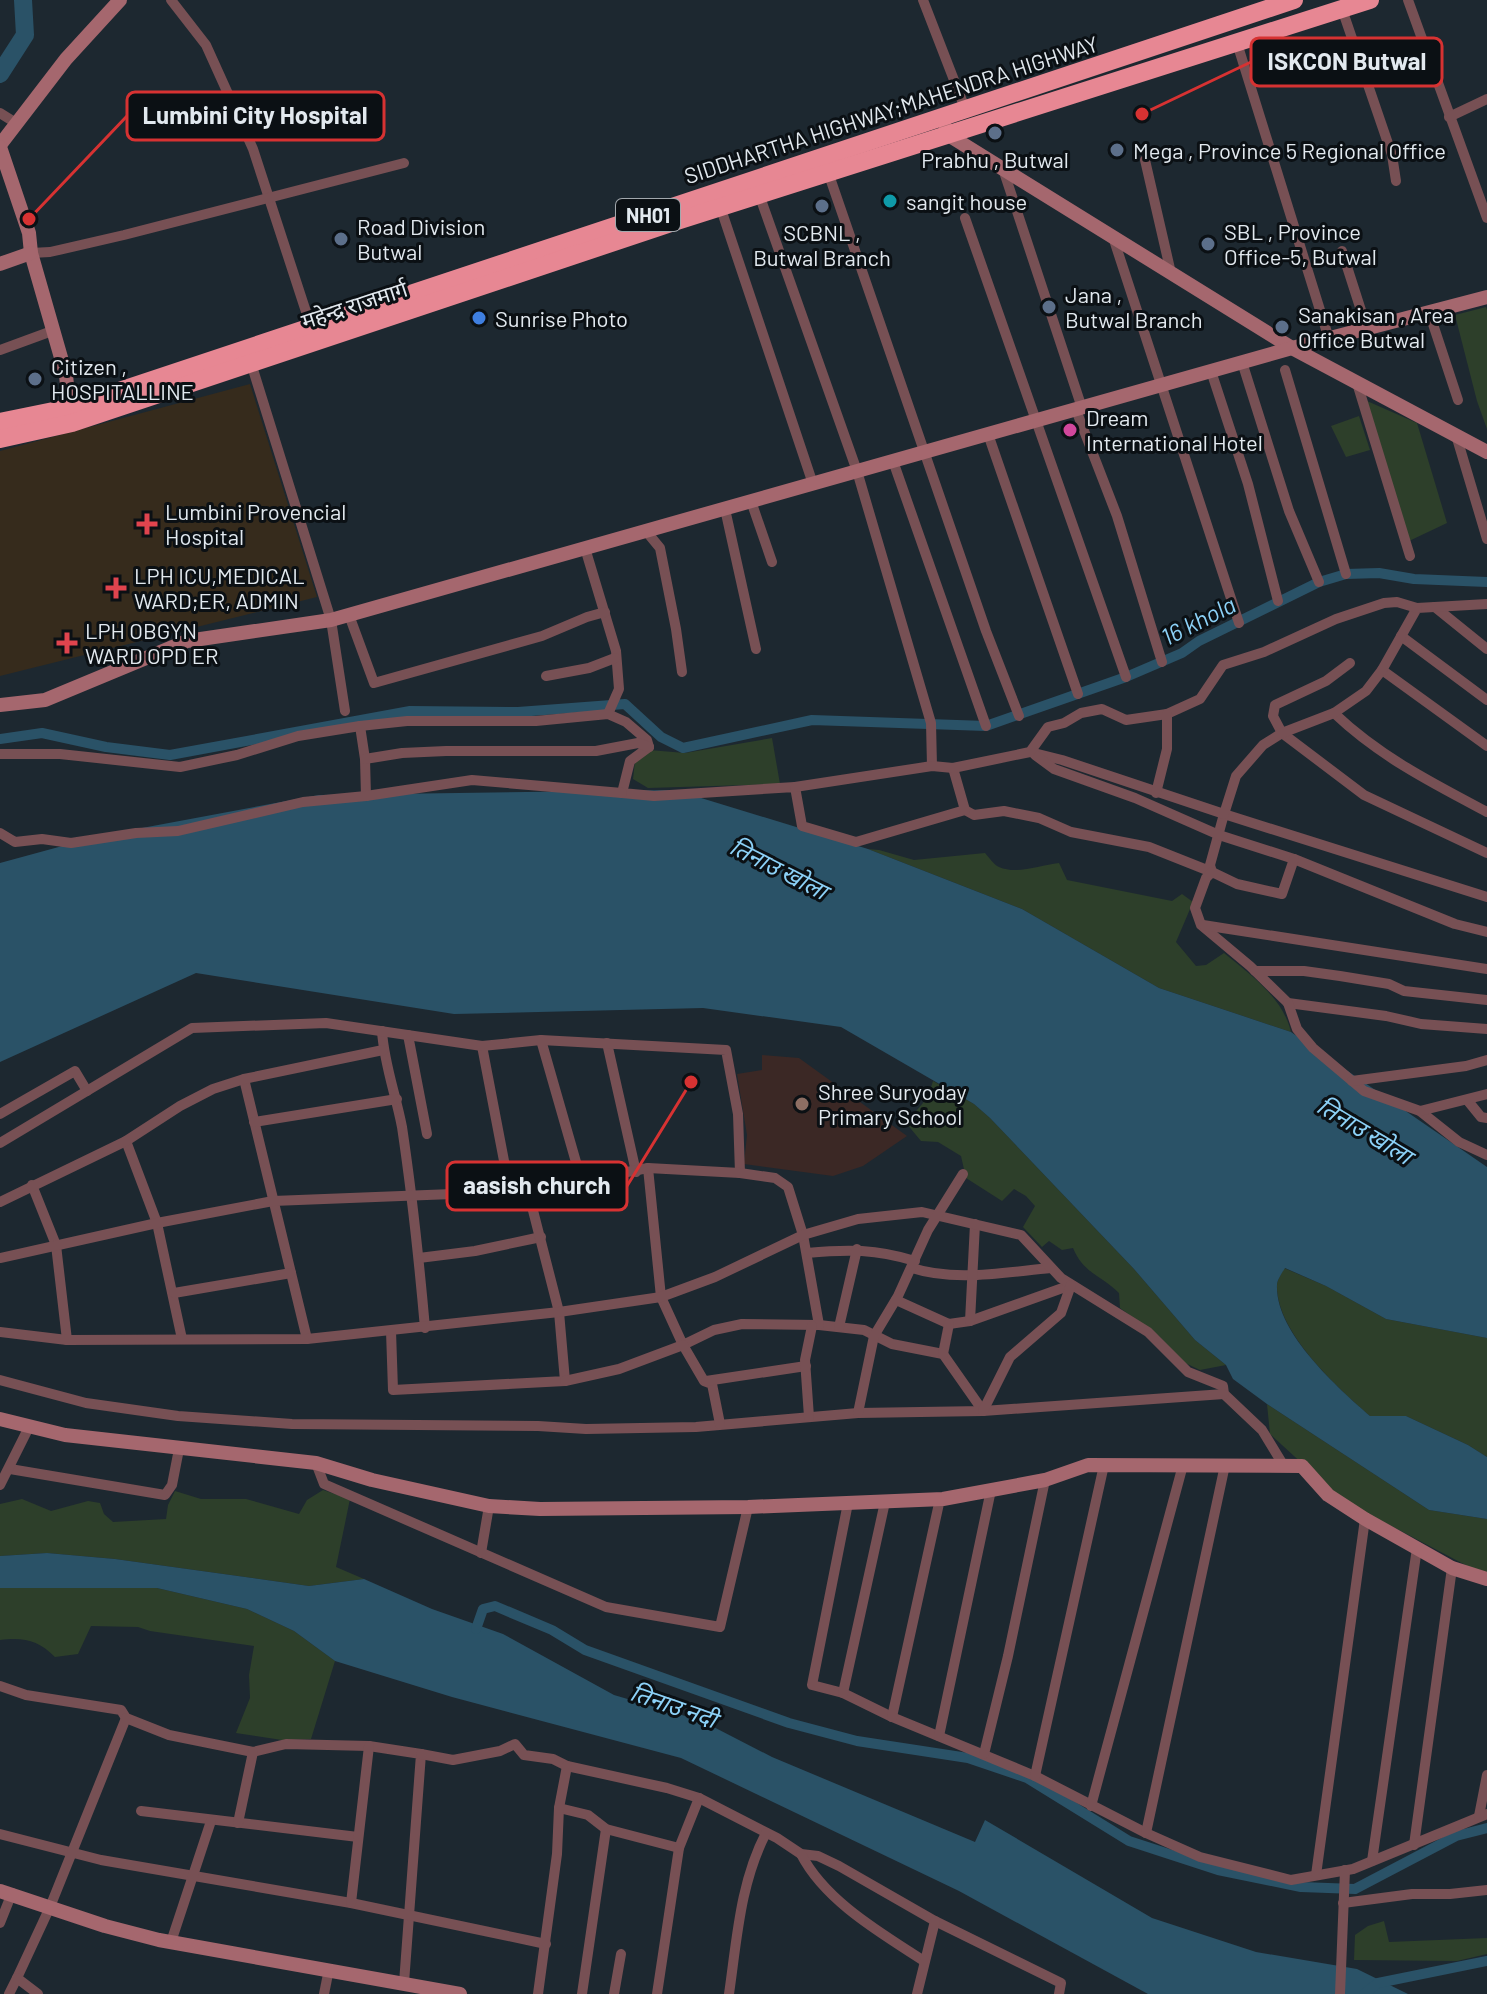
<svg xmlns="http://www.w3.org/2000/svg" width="1487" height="1994" font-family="Barlow,'Noto Sans Devanagari',sans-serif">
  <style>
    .education { fill: #3b2825 }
    .medical { fill: #362b1c }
    .green { fill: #2d3f2a }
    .water { fill: #2a5267 }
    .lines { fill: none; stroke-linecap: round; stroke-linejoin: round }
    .canal { stroke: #2a5267; stroke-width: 10 }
    .river { stroke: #2a5267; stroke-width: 18 }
    .street { stroke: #775054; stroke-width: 10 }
    .secondary { stroke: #a5676e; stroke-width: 14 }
    .highway { stroke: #e78793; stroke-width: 18 }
    .service-dot { fill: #5c6f8a; stroke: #0b1014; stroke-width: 3 }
    .culture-dot { fill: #0f9aa8; stroke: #0b1014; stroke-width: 3 }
    .shop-dot { fill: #3f7fe0; stroke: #0b1014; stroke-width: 3 }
    .hotel-dot { fill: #d1479c; stroke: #0b1014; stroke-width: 3 }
    .health-dot { fill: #e0444e; stroke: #0b1014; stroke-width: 3 }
    .education-dot { fill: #8d6e63; stroke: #0b1014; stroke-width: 3 }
    .labels { text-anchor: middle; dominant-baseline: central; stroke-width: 6; stroke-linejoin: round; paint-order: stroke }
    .shield { fill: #0b1014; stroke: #a2a8ad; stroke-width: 2 }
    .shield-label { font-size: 20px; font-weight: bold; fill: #e2e9ef }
    .street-label { font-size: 22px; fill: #e2e9ef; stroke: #0b1014 }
    .poi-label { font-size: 22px; fill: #e2e9ef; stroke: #0b1014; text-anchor: start }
    .water-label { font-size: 24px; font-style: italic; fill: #8cd1f7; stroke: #0b1014 }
    .leader { fill: none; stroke: #d73232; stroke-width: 3 }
    .callout-dot { fill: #d73232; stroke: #0b1014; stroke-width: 3 }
    .callout { fill: #0b1014; stroke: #d73232; stroke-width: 3 }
    .callout-label { font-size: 24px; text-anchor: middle; font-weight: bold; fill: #e2e9ef }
  </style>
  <rect width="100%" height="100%" fill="#1d2830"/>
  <polygon class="education" points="762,1055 799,1058 907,1136 863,1166 833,1176 744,1164 747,1135 737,1074 762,1070"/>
  <polygon class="medical" points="250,384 317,597 0,676 0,451"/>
  <g class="green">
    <polygon points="1486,307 1487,310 1487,429 1477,401 1455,315"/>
    <polygon points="1367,401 1417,423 1447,523 1409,541"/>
    <polygon points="1359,416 1370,450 1346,457 1331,426"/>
    <polygon points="772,738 780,784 648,788 633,779 635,761 649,750 685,753"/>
    <path d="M868,849l11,1 35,10 71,-7c3,3 9,12 14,14 18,8 41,-2 60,-4l8,17 105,21 10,-7 11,8 -17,40 20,24 10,-1 18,-12c27,22 59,45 67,79l-132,-44 -137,-79z"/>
    <path d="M933,1081l41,23 16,14 144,151 61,71 31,25 -26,5 -17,-8 -23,-25 -40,-29 -1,-15c-18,-18 -35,-19 -46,-45l-11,2 -13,-9 -7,6 -19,-20 12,-21 -9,-10 -12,-7 -12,12 -36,-23 -5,-22 -23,-14 -17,-1 -15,-18 22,-26z"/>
    <path d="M1284,1268l42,18 60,33 101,19v119l-19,-12 -62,-29h-36c-33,-29 -94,-84 -93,-131 0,-5 5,-12 7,-17z"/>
    <polygon points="1267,1404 1429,1510 1487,1519 1487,1573 1475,1570 1342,1500 1270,1434"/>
    <polygon points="323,1490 350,1499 336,1567 364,1579 309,1586 115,1559 47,1553 0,1556 0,1504 22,1499 51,1511 88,1501 100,1503 104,1514 113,1522 166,1519 168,1505 175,1491 201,1499 246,1499 299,1514 307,1500"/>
    <path d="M0,1588h157l90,21 47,22 41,30 -24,78 -29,1 -46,-7 14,-35 -1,-23 5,-29 -104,-15 -12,-4 -47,-1 -13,28 -23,3c-17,-17 -31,-20 -55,-17z"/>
    <polygon points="1384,1921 1389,1942 1487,1938 1487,1954 1457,1961 1354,1960 1355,1935 1368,1926"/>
  </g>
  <g class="water">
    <path d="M675,790l193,59 154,60 137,79 132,44 196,135v171l-101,-19 -60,-33 -41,-18c-3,5 -8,12 -8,17 -2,47 60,102 93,131h36l62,29 19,12v62l-58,-9 -162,-106 -34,-25 -7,-14 -31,-25 -61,-71 -144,-151 -16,-14 -133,-77 -138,-19 -249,6 -258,-41 -196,89v-199l99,-27 220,-41z"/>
    <polygon points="47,1553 115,1559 309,1586 364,1579 432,1609 503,1634 614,1695 702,1721 772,1757 975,1842 985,1820 1152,1918 1256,1952 1357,1969 1408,1994 1148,1994 959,1891 681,1758 452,1697 335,1661 294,1631 247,1609 157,1588 0,1588 0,1556"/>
  </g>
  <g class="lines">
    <g class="canal">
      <polyline points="0,739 42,733 106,747 170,755 410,711 518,712 625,704 661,737 683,748 812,720 986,726 1126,677 1182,653 1199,641 1319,582 1346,574 1379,573 1414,579 1487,582"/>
      <polyline points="476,1629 483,1609 495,1606 552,1630 585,1650 789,1723 857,1741 968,1758 1027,1778 1129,1841 1218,1870 1301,1887 1355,1889 1456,1836 1487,1828"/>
      <polyline points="1364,1994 1378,1983 1487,1961"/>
    </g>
    <polyline class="river" points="0,74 25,35 23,0"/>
    <g class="street">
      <polyline points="171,0 206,45 253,149 311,327"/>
      <polyline points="923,0 966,111"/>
      <polyline points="1408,0 1487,218"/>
      <polyline points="1342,9 1392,155 1396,181"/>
      <polyline points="1237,43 1329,339"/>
      <polyline points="0,113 16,123"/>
      <polyline points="1449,117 1487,99"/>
      <polyline points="1145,160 1171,273"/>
      <polyline points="1003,169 1082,408"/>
      <polyline points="829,175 986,631 1019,716"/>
      <polyline points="760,197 857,471 931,723 932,766"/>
      <polyline points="721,209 813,484"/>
      <polyline points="965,218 1126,677"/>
      <polyline points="1113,237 1239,623"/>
      <polyline points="1342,251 1367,329"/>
      <polyline points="31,253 50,252 124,235 404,163"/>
      <polyline points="1429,312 1458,400"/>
      <polyline points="0,350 52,331"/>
      <polyline points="1242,362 1289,511 1319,582"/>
      <polyline points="251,363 331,620 345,711"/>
      <polyline points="1285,370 1346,574"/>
      <polyline points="1211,371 1248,484 1278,601"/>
      <polyline points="1357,383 1410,556"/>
      <polyline points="1076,410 1117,516 1162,662"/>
      <polyline points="988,434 1078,694"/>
      <polyline points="1456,435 1487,539"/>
      <polyline points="893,461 986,726"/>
      <polyline points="751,501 772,562"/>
      <polyline points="725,509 756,649"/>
      <polyline points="646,531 660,548 676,629 682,672"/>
      <polyline points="585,548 616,651 619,689 608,714"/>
      <polyline points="1435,607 1487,649"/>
      <polyline points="349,615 374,683 542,636 587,617 605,612"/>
      <polyline points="1401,636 1487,700"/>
      <polyline points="1350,663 1326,681 1275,705 1273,716 1282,733 1364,795 1487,853"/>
      <polyline points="1382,670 1487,746"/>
      <polyline points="546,676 589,668 615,658"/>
      <path d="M1334,713c45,43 98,70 153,99"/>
      <polyline points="360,726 365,759 366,796"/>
      <polyline points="649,747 630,761 622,793 654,796 795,787 802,826 856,842 965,810 974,815 1004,811 1039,818 1071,832 1149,847 1212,872 1210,865 1224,814 1487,897"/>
      <polyline points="1030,752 1062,760 1224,814 1236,776 1263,745 1282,733 1334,713 1366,691 1382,670 1417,608 1487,604"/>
      <polyline points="0,754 60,754 180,767 237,755 298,736 360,726 407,721 536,721 608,714 626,722 647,740 649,747"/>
      <polyline points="1035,755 1054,769 1135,798 1219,835 1294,859 1455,924 1487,932"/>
      <polyline points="365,759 402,753 446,751 596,751 638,743 649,747"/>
      <polyline points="953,768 965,810"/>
      <polyline points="795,787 932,766 953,768 1030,752 1048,727 1064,723 1081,713 1102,709 1126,720 1167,714 1200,699 1223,665 1264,652 1336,619 1384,603 1397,602 1417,608"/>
      <polyline points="1156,793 1167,749 1167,714"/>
      <polyline points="0,833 15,842 42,839 71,843 136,833 178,831 303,802 366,796 472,780 622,793"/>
      <polyline points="1294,859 1282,894 1237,884 1212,872 1206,878 1195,908 1201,925 1250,966 1288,1003 1386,1016 1421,1024 1487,1029"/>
      <polyline points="1203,925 1487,969"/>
      <polyline points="1255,971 1304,971 1340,976 1389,984 1404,991 1487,1000"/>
      <polyline points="1288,1003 1297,1029 1313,1048 1364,1091 1420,1111 1459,1142 1487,1155"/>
      <path d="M382,1031c2,33 14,64 20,96 10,67 17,133 23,201"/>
      <polyline points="408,1035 427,1134"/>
      <polyline points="541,1040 582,1183"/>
      <polyline points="607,1043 636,1172"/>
      <polyline points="482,1046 510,1192"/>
      <polyline points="244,1079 307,1339"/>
      <polyline points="1352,1081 1466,1066 1487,1060"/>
      <polyline points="1468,1101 1481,1117 1487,1118"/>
      <polyline points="1420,1111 1487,1094"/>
      <polyline points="0,1114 75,1071 87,1091"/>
      <polyline points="254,1122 397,1099"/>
      <polyline points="126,1141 157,1223 182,1339"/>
      <polyline points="0,1143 192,1028 326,1023 482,1046 541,1040 726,1050 738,1114 740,1173"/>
      <polyline points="648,1168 661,1297 683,1345 714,1330 742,1324 819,1325 864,1330 892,1344 943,1354 983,1411"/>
      <polyline points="32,1185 56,1245 67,1340"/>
      <polyline points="0,1202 126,1141 180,1106 213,1089 244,1079 383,1050"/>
      <path d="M807,1253c41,-4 69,-4 108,8"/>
      <polyline points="0,1258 157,1223 273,1201 528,1191 648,1168 740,1173 775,1178 788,1187 803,1235 819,1325"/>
      <polyline points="419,1258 475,1251 541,1237"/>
      <path d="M912,1268c43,14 94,4 139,0"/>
      <polyline points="174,1293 291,1273"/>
      <polyline points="896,1300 949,1324 970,1321 1071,1285"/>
      <polyline points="970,1321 975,1224"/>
      <polyline points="839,1327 857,1249"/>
      <polyline points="391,1331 393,1390 565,1381 559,1312 528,1191"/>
      <polyline points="0,1332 67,1340 307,1339 559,1312 661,1297 715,1277 803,1235 858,1219 922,1212 1021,1235 1061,1278 1148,1332 1188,1372 1223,1386 1224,1394 1262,1430 1284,1466"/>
      <polyline points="943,1354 949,1324"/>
      <polyline points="0,1380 86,1403 178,1416 292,1424 538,1426 586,1429 696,1427 858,1413 983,1411 1224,1394"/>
      <polyline points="565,1381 619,1369 683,1345 704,1381 712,1384 720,1424"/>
      <polyline points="706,1381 806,1366"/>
      <polyline points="983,1411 1010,1357 1061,1313 1071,1285"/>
      <polyline points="858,1413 874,1336 898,1296 928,1230 963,1174"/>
      <polyline points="809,1417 805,1360 812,1326"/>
      <polyline points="316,1463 324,1484 606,1607 720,1627 748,1507"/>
      <polyline points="10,1469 165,1495 172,1485 179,1449"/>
      <polyline points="0,1485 29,1427"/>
      <polyline points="848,1503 812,1685 843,1693 892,1717 1035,1776 1146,1833 1200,1857 1291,1880 1353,1869 1487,1814"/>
      <polyline points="481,1553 489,1506"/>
      <polyline points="0,1686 26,1695 121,1710 126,1718 169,1735 253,1752 286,1744 369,1746 421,1754 404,1983"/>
      <polyline points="843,1693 885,1502"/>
      <polyline points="892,1717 940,1499"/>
      <polyline points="939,1736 991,1490"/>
      <polyline points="421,1754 453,1760 500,1751 515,1744 524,1755 553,1759 567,1766 667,1788 699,1798 777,1838 801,1854 818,1856 839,1866 935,1921 1061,1983 1059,1994"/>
      <polyline points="984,1754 1008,1656 1045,1480"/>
      <polyline points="1035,1776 1104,1465"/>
      <polyline points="1091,1806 1183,1465"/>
      <polyline points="559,1808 588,1815 606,1829 679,1848"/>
      <polyline points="141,1811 358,1837"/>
      <polyline points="1479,1816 1487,1775"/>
      <polyline points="238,1823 253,1752"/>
      <polyline points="1146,1833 1225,1465"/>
      <polyline points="0,1834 101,1860 351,1903 546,1944"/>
      <polyline points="1414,1845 1452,1568"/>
      <path d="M801,1854c24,47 80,79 123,107"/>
      <polyline points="1372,1861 1417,1548"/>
      <polyline points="1316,1875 1365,1519"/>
      <polyline points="351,1903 369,1746"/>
      <polyline points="1343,1903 1412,1894 1450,1894 1487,1890"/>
      <polyline points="0,1923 12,1893"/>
      <polyline points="171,1942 211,1821"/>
      <polyline points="17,1978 50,1907 126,1718"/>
      <polyline points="9,1994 17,1978 38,1994"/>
      <polyline points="324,1994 329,1969"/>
      <polyline points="538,1994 557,1854 559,1808 567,1766"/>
      <polyline points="582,1994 606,1829"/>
      <polyline points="614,1994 621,1954"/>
      <polyline points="657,1994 679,1848 699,1798"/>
      <path d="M729,1994c8,-55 11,-111 37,-161"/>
      <polyline points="917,1994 935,1921"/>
      <polyline points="1340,1994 1345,1870"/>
    </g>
    <g class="secondary">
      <polyline points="946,128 950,136 1292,348 1487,452"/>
      <polyline points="0,145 66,59 120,0"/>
      <polyline points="0,147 29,233 31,253 66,375 70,415"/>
      <polyline points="0,264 31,253"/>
      <polyline points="0,705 45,700 187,641 331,620 1292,348 1487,297"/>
      <polyline points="0,1419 65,1435 316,1463 372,1480 489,1506 540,1509 748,1507 943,1499 1045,1480 1088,1465 1302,1466 1328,1495 1365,1519 1452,1568 1487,1579"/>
      <polyline points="0,1891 105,1926 159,1940 460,1994"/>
    </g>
    <g class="highway">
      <polyline points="0,422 68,408 1294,0"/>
      <polyline points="0,439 72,423 677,221 1370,0"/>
    </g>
  </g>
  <g class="service-dot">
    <circle cx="995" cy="133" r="8"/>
    <circle cx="1117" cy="150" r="8"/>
    <circle cx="822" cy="206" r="8"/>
    <circle cx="341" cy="239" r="8"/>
    <circle cx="1208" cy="244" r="8"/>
    <circle cx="1049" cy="307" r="8"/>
    <circle cx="1282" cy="327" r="8"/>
    <circle cx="35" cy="379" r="8"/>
  </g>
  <circle class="culture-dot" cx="890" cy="201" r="8"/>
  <circle class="shop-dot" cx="479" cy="318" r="8"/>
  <circle class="hotel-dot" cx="1070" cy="430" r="8"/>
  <g class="health-dot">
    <path d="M143 512h8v8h8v8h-8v8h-8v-8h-8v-8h8z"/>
    <path d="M112 576h8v8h8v8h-8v8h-8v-8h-8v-8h8z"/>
    <path d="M63 631h8v8h8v8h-8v8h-8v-8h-8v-8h8z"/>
  </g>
  <circle class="education-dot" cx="802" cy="1104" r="8"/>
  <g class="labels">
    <rect class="shield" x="616" y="199" width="64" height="32" rx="6"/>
    <g class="shield-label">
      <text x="648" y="215">NH01</text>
    </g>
    <g class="street-label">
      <text transform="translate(891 109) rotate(-18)">SIDDHARTHA HIGHWAY;MAHENDRA HIGHWAY</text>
      <text transform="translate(354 304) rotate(-18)">महेन्द्र राजमार्ग</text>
    </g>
    <g class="poi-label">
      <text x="1133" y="150">Mega , Province 5 Regional Office</text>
      <text x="995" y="159" text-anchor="middle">Prabhu , Butwal</text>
      <text x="906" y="201">sangit house</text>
      <text x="357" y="226">Road Division<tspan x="357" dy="25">Butwal</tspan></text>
      <text x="1224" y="231">SBL , Province<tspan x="1224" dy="25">Office-5, Butwal</tspan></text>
      <text x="822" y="232" text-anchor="middle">SCBNL ,<tspan x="822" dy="25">Butwal Branch</tspan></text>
      <text x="1065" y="294">Jana ,<tspan x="1065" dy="25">Butwal Branch</tspan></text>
      <text x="1298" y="314">Sanakisan , Area<tspan x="1298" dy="25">Office Butwal</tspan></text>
      <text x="495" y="318">Sunrise Photo</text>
      <text x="51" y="366">Citizen ,<tspan x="51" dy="25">HOSPITALLINE</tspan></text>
      <text x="1086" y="417">Dream<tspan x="1086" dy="25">International Hotel</tspan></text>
      <text x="165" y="511">Lumbini Provencial<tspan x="165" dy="25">Hospital</tspan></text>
      <text x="134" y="575">LPH ICU,MEDICAL<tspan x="134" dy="25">WARD;ER, ADMIN</tspan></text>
      <text x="85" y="630">LPH OBGYN<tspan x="85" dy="25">WARD OPD ER</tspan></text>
      <text x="818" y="1091">Shree Suryoday<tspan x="818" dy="25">Primary School</tspan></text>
    </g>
    <g class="water-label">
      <text transform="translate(1198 620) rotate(-27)">16 khola</text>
      <text transform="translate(779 868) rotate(27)">तिनाउ खोला</text>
      <text transform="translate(1365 1130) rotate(31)">तिनाउ खोला</text>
      <text transform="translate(674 1705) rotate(19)">तिनाउ नदी</text>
    </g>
  </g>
  <path class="leader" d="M1142 114L1251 62M29 219L127 116M691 1082L627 1186"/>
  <g class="callout-dot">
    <circle cx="1142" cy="114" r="8"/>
    <circle cx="29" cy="219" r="8"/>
    <circle cx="691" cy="1082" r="8"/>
  </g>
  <g class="callout">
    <rect x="1251" y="38" width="191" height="48" rx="8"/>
    <rect x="127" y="92" width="257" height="48" rx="8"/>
    <rect x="447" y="1162" width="180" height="48" rx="8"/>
  </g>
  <g class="callout-label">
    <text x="1347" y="70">ISKCON Butwal</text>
    <text x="255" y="124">Lumbini City Hospital</text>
    <text x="537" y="1194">aasish church</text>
  </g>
</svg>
